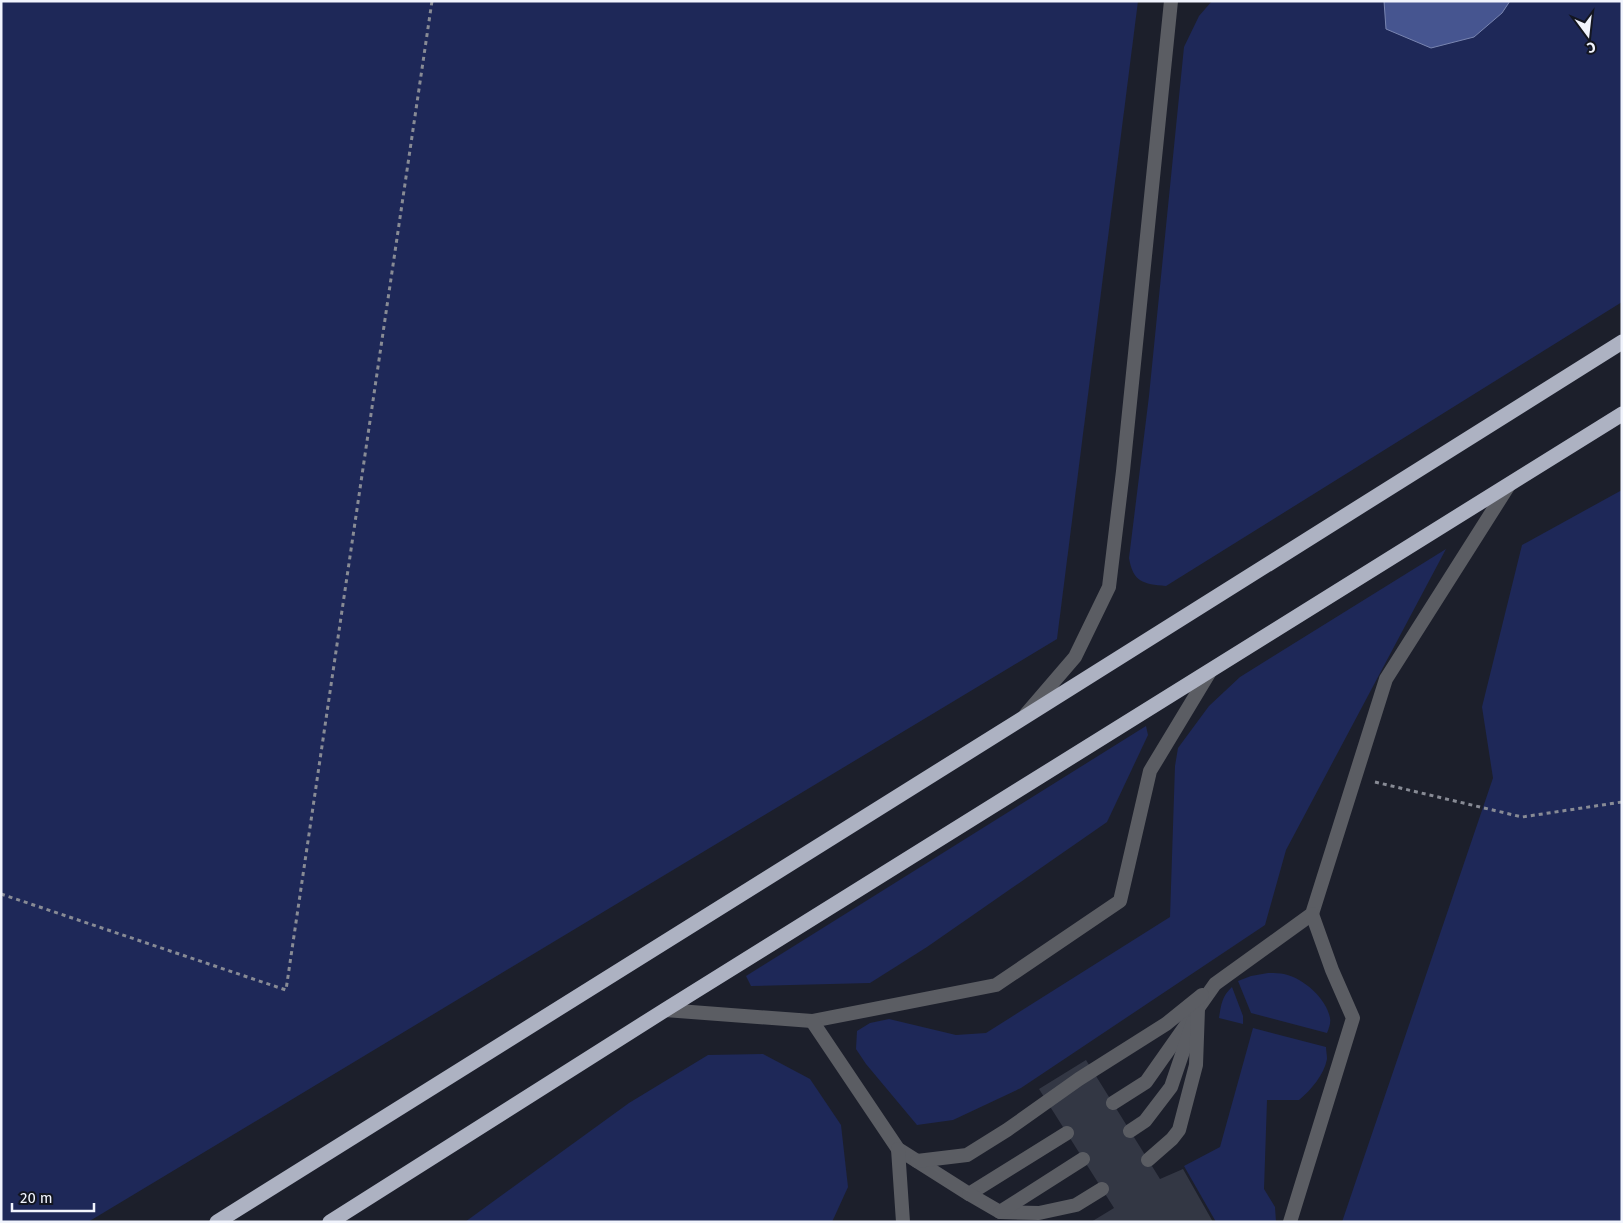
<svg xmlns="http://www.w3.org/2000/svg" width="1623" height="1223" font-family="'Fira Sans',sans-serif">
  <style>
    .green { fill: #1e2858 }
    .water { fill: #465590; stroke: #7985b1 }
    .building { fill: #333744 }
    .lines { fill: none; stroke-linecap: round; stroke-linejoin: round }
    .path { stroke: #888b95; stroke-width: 3; stroke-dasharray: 4 4; stroke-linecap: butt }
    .service { stroke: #5b5d63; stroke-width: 14 }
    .motorway { stroke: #adb2c2; stroke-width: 15 }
  </style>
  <rect width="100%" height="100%" fill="#1c1f2b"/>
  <g class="green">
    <polygon points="1,1 1138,1 1057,639 88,1222 1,1222"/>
    <path d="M1212,1h410v301l-456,284c-23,-2 -33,-4 -37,-28l20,-162 35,-349 15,-31z"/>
    <polygon points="1622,490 1622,1222 1342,1222 1493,778 1482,707 1522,545"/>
    <polygon points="1446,549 1286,850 1265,925 1021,1088 953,1120 917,1125 866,1064 856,1049 857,1031 870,1023 889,1019 956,1035 986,1033 1170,917 1175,766 1178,748 1209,706 1240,677"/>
    <polygon points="1146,726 1148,735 1107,822 927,947 870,983 751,986 746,976"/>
    <path d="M1268,973c5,0 11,0 16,1 19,4 42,24 46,44 1,5 -1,10 -3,15l-76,-20 -13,-32 13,-5z"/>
    <path d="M1232,987l11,29v8l-24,-6c2,-13 3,-22 13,-31z"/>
    <path d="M1253,1028l73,19c0,3 1,8 1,12 -3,16 -16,31 -28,41h-32l-3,89 11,18 1,15h-60l-32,-56 36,-19z"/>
    <polygon points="763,1054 810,1079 841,1125 848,1187 832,1222 465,1222 629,1103 708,1055"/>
  </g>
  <polygon class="water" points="1384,1 1510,1 1502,13 1474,37 1431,48 1386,29"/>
  <polygon class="building" points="1086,1060 1160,1179 1183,1169 1213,1222 1091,1222 1114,1208 1039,1089"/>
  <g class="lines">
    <g class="path">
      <polyline points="1375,782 1522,817 1622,802"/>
      <polyline points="1,894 286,990 432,1"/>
    </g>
    <g class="service">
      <polyline points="1026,714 1075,657 1109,587 1123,471 1171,1"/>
      <polyline points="665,1010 812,1021 996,985 1120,901 1150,771 1211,670"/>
      <polyline points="812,1021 898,1149 969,1194 1067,1133"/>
      <polyline points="1113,1103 1146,1082 1215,984 1312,914 1386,679 1509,485"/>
      <polyline points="1130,1131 1145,1121 1171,1087 1193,1022"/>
      <polyline points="898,1149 903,1222"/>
      <polyline points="1148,1160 1172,1139 1179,1130 1196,1065 1198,1009"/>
      <polyline points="917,1161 967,1155 1007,1130 1079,1079 1166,1024 1202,995"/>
      <polyline points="969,1194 1000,1212 1039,1213 1076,1205 1102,1189"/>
      <polyline points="1000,1212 1083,1159"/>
      <polyline points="1290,1222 1353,1018 1332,970 1312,914"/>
    </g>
    <g class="motorway">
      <polyline points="217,1222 1020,720 1622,342"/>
      <polyline points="330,1222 665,1010 1622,414"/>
    </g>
  </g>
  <rect width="1623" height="1223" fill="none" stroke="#f1f4fd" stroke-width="5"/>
  <g transform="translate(1588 35) rotate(165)" stroke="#131621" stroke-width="4" paint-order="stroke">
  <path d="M0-4L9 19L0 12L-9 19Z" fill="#f1f4fd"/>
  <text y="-8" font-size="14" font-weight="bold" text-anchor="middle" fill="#f1f4fd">С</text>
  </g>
  <path d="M12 1203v8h82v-8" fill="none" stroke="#f1f4fd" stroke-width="2.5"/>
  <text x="20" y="1203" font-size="15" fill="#f1f4fd" stroke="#131621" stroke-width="4" paint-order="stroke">20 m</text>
</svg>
